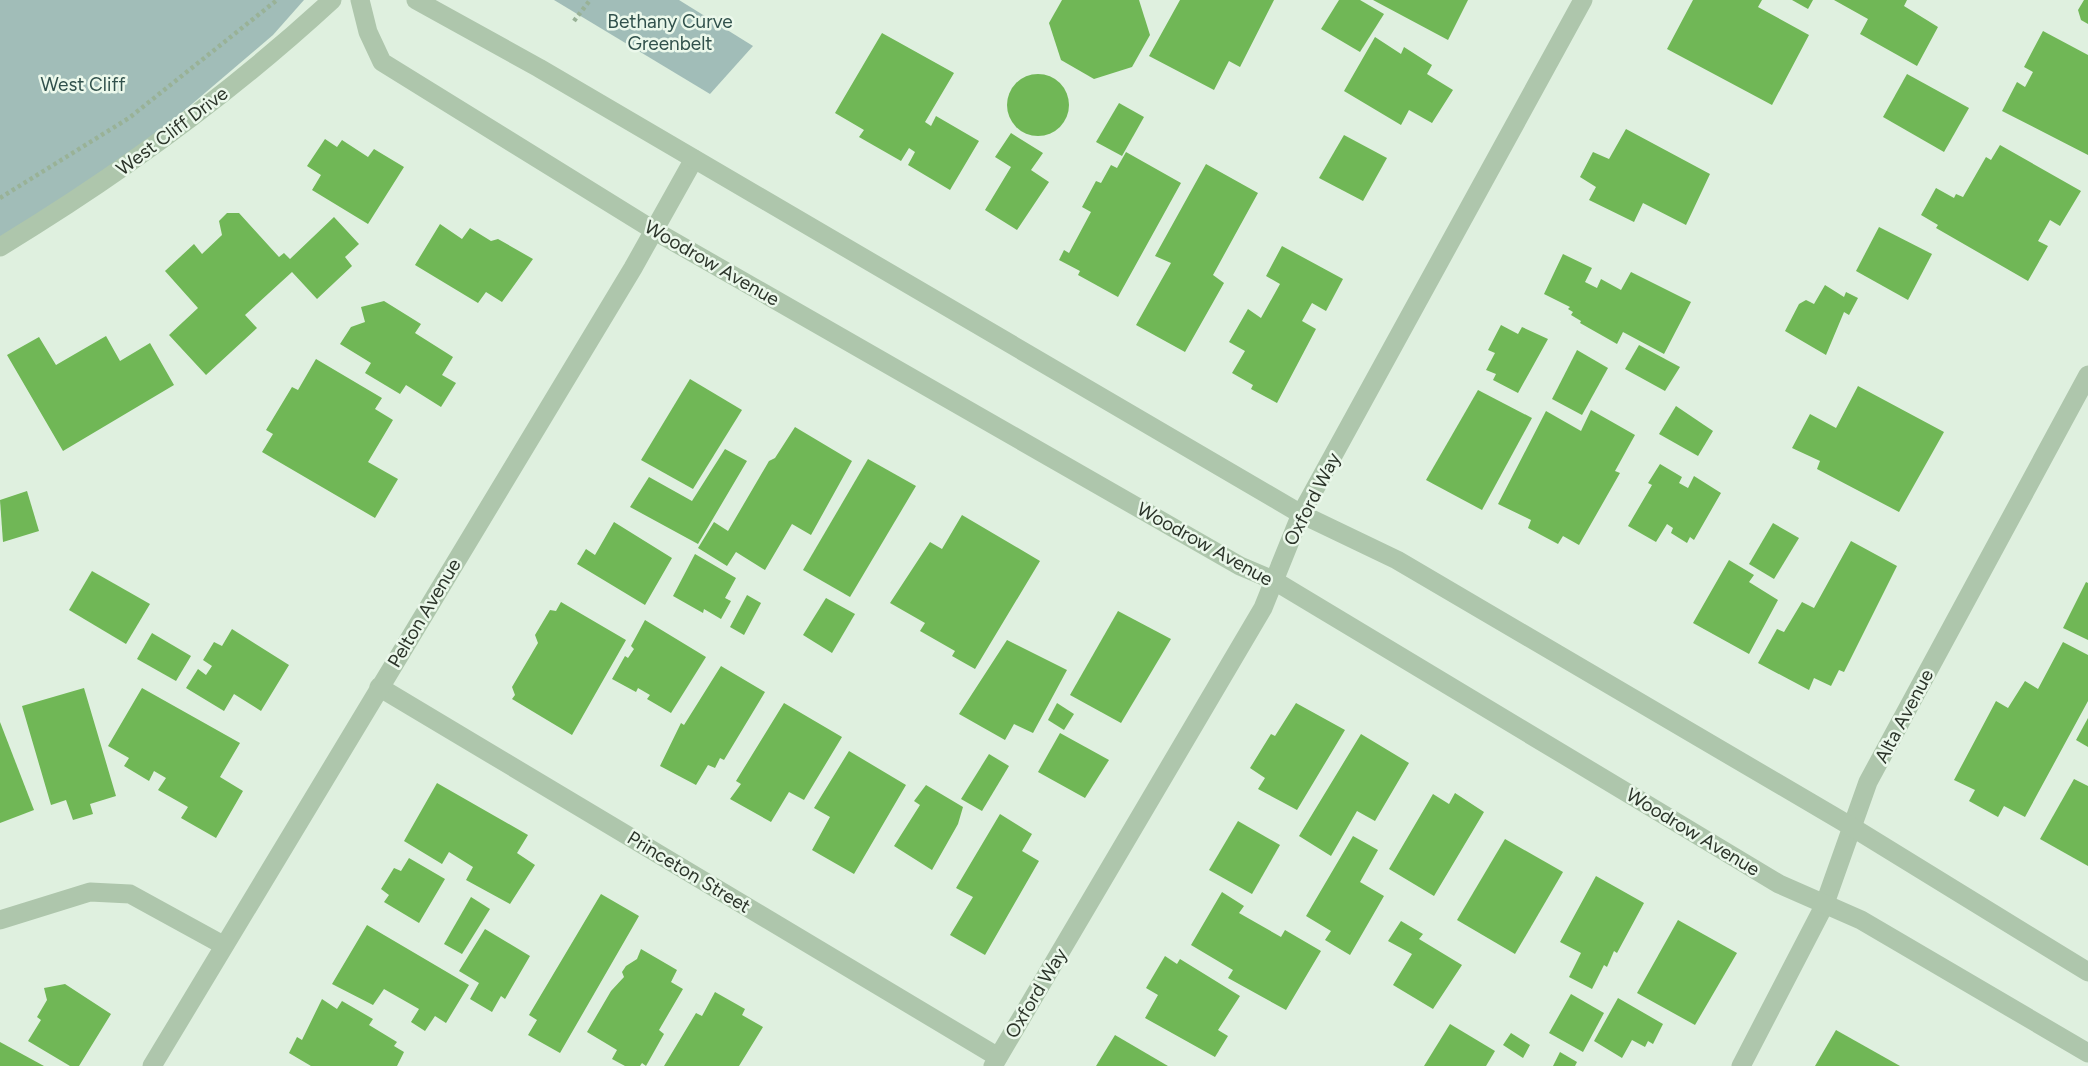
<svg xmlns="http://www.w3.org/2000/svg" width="2088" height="1066" font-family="Figtree,sans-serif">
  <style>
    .park { fill: #a1bdb8 }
    .building { fill: #70b756 }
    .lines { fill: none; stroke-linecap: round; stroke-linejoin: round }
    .path { stroke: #99b297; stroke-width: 4.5; stroke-dasharray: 3.5 3.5; stroke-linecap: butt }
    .minor { stroke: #aec6ac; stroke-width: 19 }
    .tertiary { stroke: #aec6ac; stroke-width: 19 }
    .labels { text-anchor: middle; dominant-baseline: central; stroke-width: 5; stroke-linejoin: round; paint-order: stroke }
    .park-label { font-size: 19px; fill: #31514c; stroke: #ebf8eb }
    .street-label { font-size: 19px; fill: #2c352a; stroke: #ebf8eb }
  </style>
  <rect width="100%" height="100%" fill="#dff0df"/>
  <g class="park">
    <polygon points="0,0 304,0 273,35 145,144 0,239"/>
    <polygon points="554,0 679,0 753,46 710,94"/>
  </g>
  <g class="building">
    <polygon points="1062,0 1139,0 1150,35 1132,67 1094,79 1061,60 1049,23"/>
    <polygon points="1180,0 1274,0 1240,67 1229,61 1214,90 1149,56"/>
    <polygon points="1339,0 1360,0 1384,14 1360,52 1321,29"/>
    <polygon points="1373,0 1468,0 1448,40"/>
    <polygon points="1693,0 1762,0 1758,7 1809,35 1772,105 1667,49"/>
    <polygon points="1792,0 1813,0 1808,9"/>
    <polygon points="1834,0 1907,0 1904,6 1938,27 1917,66 1860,34 1868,19"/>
    <polygon points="2084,0 2088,0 2088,24 2081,20 2078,10"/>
    <polygon points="2043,31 2088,55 2088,155 2002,111 2017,82 2025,87 2033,72 2024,67"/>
    <polygon points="882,33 954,73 925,122 931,126 936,116 979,141 950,190 908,165 915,152 909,148 901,161 859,137 864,130 835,113"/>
    <polygon points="1375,37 1401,54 1404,47 1432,65 1427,74 1453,90 1432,123 1409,110 1401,125 1344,91"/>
    <polygon points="1907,74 1969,108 1944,152 1883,117"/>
    <circle cx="1038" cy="105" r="31"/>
    <polygon points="1119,103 1144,117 1122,156 1096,142"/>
    <polygon points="1626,129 1710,174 1686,225 1643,203 1634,222 1589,200 1596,187 1580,177 1593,152 1609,159"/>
    <polygon points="1011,133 1043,153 1031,170 1049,182 1017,230 985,210 1011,167 995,157"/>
    <polygon points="1344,135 1387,158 1363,201 1319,178"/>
    <polygon points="325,139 337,147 342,140 368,157 374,149 404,167 368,224 312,190 321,175 307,166"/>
    <polygon points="2000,145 2081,191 2060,226 2050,220 2038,241 2048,246 2028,281 1936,228 1938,225 1921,215 1936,188 1954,198 1956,194 1963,197 1986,157 1991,160"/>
    <polygon points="1126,152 1181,183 1118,297 1078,275 1080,271 1059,260 1064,250 1069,253 1091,212 1082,207 1096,181 1101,183 1111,165 1117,168"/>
    <polygon points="1206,164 1258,193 1213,275 1224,283 1185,352 1136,325 1171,263 1155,256"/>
    <polygon points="227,213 239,213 279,257 284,253 290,259 334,217 359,244 345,257 352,266 317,299 292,272 245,315 257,328 206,375 169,335 198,308 165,271 194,244 202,254 222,235 219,221"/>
    <polygon points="440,224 462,239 470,228 491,241 498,239 533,259 502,302 486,292 478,303 415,265"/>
    <polygon points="1879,227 1932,254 1908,300 1856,271"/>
    <polygon points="1282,246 1343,279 1326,311 1312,303 1302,321 1316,329 1277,403 1251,389 1253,385 1232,373 1245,351 1229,342 1248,309 1261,318 1280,284 1266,276"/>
    <polygon points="1563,254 1592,268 1585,282 1597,288 1601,279 1621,290 1631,272 1691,302 1664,354 1623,332 1617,344 1580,323 1581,321 1571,315 1573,312 1568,309 1570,307 1544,294"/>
    <polygon points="1825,285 1844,297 1846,292 1858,298 1849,315 1844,312 1826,355 1785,331 1799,304 1806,300 1814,304"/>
    <polygon points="384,301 421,324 415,333 453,357 442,375 456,383 441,407 406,385 400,394 365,373 371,363 340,344 351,327 365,322 361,307"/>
    <polygon points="1501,325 1518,334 1522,327 1548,339 1518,393 1493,380 1496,374 1486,370 1495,353 1488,350"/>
    <polygon points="106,336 120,361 150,343 174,385 63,451 7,355 39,337 56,365"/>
    <polygon points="1639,345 1680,367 1665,391 1625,369"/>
    <polygon points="1577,350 1608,368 1582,415 1552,399"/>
    <polygon points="316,359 382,398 375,409 393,420 368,462 398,479 375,518 262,452 273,434 266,430 292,387 298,390"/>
    <polygon points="690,379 742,410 693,489 641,460"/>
    <polygon points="1858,386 1944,432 1899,512 1817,469 1820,461 1792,448 1810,414 1836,428"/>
    <polygon points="1478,390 1532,418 1482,510 1426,480"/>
    <polygon points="1676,406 1713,431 1698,456 1659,434"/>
    <polygon points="1591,410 1635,435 1615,471 1620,473 1579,545 1563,536 1558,544 1528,528 1531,520 1498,504 1546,411 1581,431"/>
    <polygon points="795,427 852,461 811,535 792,524 765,570 736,552 727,566 698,548 714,522 728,531 769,461 775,458"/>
    <polygon points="725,449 747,461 698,544 630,507 649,477 692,501"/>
    <polygon points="868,459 916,486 850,597 803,570"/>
    <polygon points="1660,464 1682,477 1679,483 1688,488 1694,476 1721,493 1694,540 1690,537 1687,543 1671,533 1673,528 1667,524 1656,542 1628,526 1652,485 1648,483"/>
    <polygon points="27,491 39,531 3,542 0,500"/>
    <polygon points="962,515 1040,561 975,669 952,656 955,651 920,631 925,623 890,603 930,542 942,549"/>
    <polygon points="614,522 672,558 645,605 577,564 586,549 595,555"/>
    <polygon points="1773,523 1799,538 1774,579 1749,564"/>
    <polygon points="1851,541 1897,566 1844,672 1839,670 1831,686 1814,678 1809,690 1758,663 1777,629 1784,632 1802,602 1814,608"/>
    <polygon points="695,554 736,578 725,598 731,601 721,619 704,609 703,613 673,596"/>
    <polygon points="1729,560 1754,575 1749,582 1778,600 1749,654 1693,623"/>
    <polygon points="92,571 150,604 126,644 69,610"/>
    <polygon points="2086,582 2088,583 2088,640 2063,628"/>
    <polygon points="747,595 761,603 744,635 730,627"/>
    <polygon points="826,598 855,614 832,653 803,635"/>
    <polygon points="561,602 626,640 572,735 512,699 515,695 512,687 538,643 535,635 550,610 556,611"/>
    <polygon points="1118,611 1171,639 1121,723 1070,695"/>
    <polygon points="645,620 706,657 671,713 647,699 650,695 638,688 636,692 612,679 625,656 628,658 634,649 631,646"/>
    <polygon points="232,629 289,665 261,711 234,694 224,711 186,688 198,669 206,675 212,666 203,660 214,642 222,646"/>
    <polygon points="152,633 191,656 176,681 137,659"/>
    <polygon points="1007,640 1067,670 1033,733 1014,724 1005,740 959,714"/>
    <polygon points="2063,642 2088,655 2088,701 2025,817 2004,806 1998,817 1969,801 1975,790 1954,780 1996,701 2008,708 2025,681 2038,689"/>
    <polygon points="721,666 765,692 724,760 720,758 715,768 708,765 696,785 660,766 681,723 684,725"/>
    <polygon points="84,688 116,796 90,804 93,814 73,820 66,800 51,805 22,706"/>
    <polygon points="142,688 240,743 220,777 243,791 216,838 181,818 188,807 158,790 166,778 154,771 149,781 124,766 129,758 108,746"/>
    <polygon points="784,703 842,737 804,800 789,792 771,822 730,799 741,784 736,781"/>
    <polygon points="1057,703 1074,714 1064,730 1048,720"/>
    <polygon points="1296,703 1345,730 1297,810 1258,789 1265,778 1250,768 1271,734 1275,736"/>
    <polygon points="2088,718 2088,747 2076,740"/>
    <polygon points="0,722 34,810 0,823"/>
    <polygon points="1060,733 1109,760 1085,798 1038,772"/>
    <polygon points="1361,734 1409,763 1375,821 1357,811 1331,856 1299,836"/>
    <polygon points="849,751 906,785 854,874 812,850 830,817 814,808"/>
    <polygon points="989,754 1009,766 982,811 961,799"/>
    <polygon points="2074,779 2088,786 2088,866 2040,839"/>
    <polygon points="437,783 528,835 517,853 535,865 510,904 466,880 473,867 449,852 442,864 404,841"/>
    <polygon points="926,785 963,807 958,824 932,870 894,846 920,805 914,801"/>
    <polygon points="1455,793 1484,812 1434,896 1389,869 1433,794 1449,804"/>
    <polygon points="1000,814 1032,834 1022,851 1039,861 985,955 950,935 973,897 956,888"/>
    <polygon points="1238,821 1280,845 1252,894 1209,870"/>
    <polygon points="1353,836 1378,850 1360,882 1384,896 1350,955 1325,940 1331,931 1306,916"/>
    <polygon points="1505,839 1563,872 1515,954 1457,920"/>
    <polygon points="409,858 445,879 419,923 384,902 389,895 381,889 394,868 401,871"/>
    <polygon points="1596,876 1644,903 1617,953 1614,951 1607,967 1604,965 1592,989 1569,977 1581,953 1560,942"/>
    <polygon points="1222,892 1244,906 1239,913 1281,937 1285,930 1321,951 1286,1010 1228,978 1233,970 1191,945"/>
    <polygon points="601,894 639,916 560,1053 528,1035 537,1020 529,1015"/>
    <polygon points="471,897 490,909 462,954 444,944"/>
    <polygon points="1678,920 1737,953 1695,1025 1637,993"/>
    <polygon points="1401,921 1423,934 1419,939 1462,965 1433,1009 1393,985 1412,954 1388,941"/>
    <polygon points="367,925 469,985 446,1023 435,1016 425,1031 411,1022 419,1009 384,989 373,1005 332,984"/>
    <polygon points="485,929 530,956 505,999 501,996 492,1012 470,999 479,983 459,971"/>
    <polygon points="641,949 677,970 671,982 683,989 659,1030 664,1034 646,1066 642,1063 640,1066 625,1066 612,1059 617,1050 587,1032 611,991 624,977 622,972 626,966 637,959"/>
    <polygon points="1165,956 1177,964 1180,959 1240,996 1218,1030 1228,1036 1215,1057 1145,1018 1158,995 1146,988"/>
    <polygon points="65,984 111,1014 79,1066 70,1066 28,1041 41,1020 37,1017 47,1000 44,988"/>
    <polygon points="715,992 745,1009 742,1015 763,1027 739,1066 664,1066 696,1013 702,1016"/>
    <polygon points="1571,994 1604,1013 1583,1052 1549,1033"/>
    <polygon points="1618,998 1663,1024 1653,1044 1648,1041 1645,1047 1632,1040 1622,1058 1594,1041"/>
    <polygon points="322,999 337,1009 342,1001 373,1019 369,1025 397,1042 394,1046 404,1052 397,1066 311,1066 289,1053 297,1037 302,1040"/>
    <polygon points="1450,1024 1495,1051 1486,1066 1424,1066"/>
    <polygon points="1836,1030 1900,1066 1815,1066"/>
    <polygon points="1511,1033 1530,1045 1523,1058 1503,1045"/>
    <polygon points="1115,1035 1168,1066 1096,1066"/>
    <polygon points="0,1042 44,1066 0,1066"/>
    <polygon points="1560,1052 1577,1062 1575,1066 1553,1066"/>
  </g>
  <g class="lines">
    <g class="path">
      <polyline points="574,21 590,0"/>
      <polyline points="0,198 129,118 277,0"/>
    </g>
    <g class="minor">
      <polyline points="379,687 998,1057"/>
      <polyline points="0,920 90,892 130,894 223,945"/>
      <polyline points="152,1066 633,268 694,159"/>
      <polyline points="993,1066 1263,608 1301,514 1583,0"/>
      <polyline points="1741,1066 1824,906 1868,782 2088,375"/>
    </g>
    <g class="tertiary">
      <polyline points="360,0 368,32 382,62 655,231 1240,566 1273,580 1779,884 1861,920 2088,1053"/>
      <polyline points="416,0 539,68 1301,514 1397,560 1852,827 2088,972"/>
      <path d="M0,247c119,-72 230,-153 332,-247"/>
    </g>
  </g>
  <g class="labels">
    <g class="park-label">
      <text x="670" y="21">Bethany Curve<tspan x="670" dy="22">Greenbelt</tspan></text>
      <text x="83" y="84">West Cliff</text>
    </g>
    <g class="street-label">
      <text transform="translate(172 131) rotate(-37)">West Cliff Drive</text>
      <text transform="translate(712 263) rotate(30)">Woodrow Avenue</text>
      <text transform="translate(1312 499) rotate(-63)">Oxford Way</text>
      <text transform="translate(1205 544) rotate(29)">Woodrow Avenue</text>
      <text transform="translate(424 613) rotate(-59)">Pelton Avenue</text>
      <text transform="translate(1904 716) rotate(-62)">Alta Avenue</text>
      <text transform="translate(1693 832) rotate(31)">Woodrow Avenue</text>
      <text transform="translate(689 872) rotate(31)">Princeton Street</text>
      <text transform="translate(1036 993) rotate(-59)">Oxford Way</text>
    </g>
  </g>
</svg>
